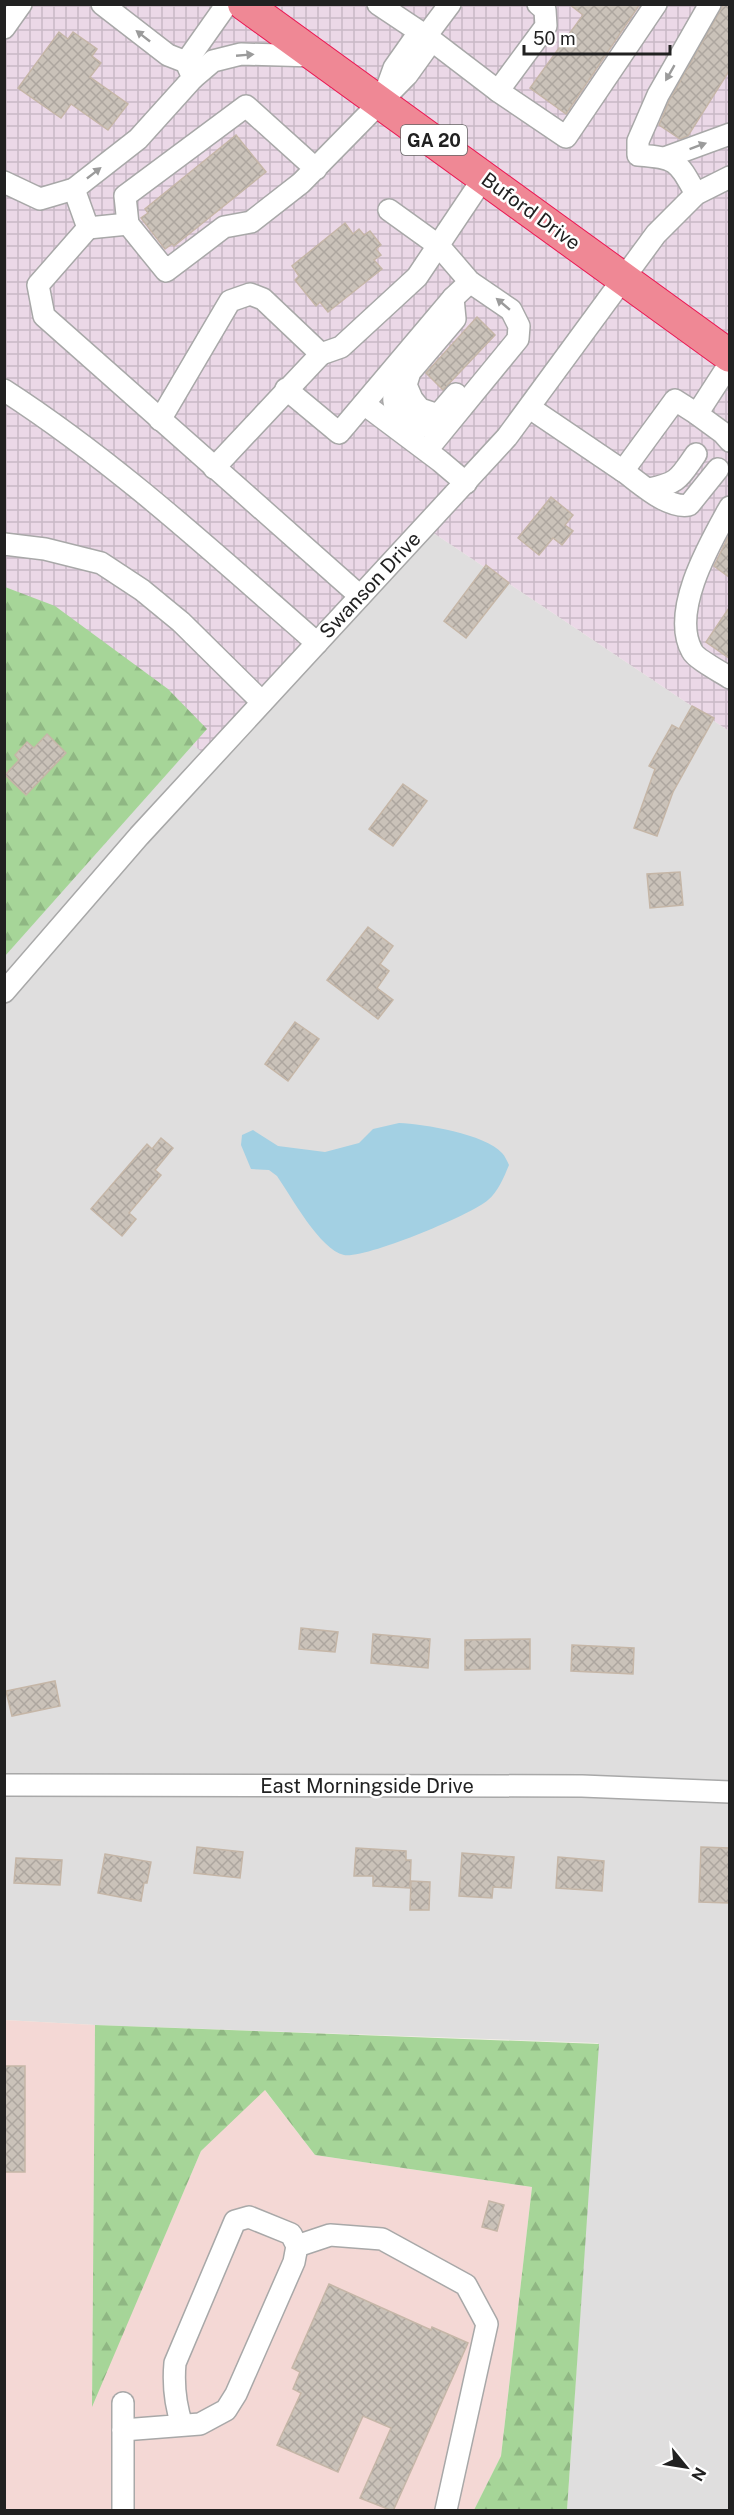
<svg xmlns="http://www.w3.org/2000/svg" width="734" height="2515" font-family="'Public Sans',sans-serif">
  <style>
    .residential { fill: #dfdede }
    .commercial { fill: #f4d8d5 }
    .industrial { fill: url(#industrial-grid) }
    .forest { fill: url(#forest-firs) }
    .water { fill: #a3d0e3 }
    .building { fill: url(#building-cross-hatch); stroke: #c5b6a7; stroke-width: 1.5 }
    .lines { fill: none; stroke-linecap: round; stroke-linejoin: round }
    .minor-casing { stroke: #a8a8a8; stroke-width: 24 }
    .highway-casing { stroke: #eb1853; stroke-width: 34 }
    .minor { stroke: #fff; stroke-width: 21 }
    .highway { stroke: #ef8895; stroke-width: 32 }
    .oneway { fill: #9b9b9b }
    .labels { text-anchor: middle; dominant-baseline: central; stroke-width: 5; stroke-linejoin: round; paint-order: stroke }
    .shield { fill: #fff; stroke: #646464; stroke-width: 1.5 }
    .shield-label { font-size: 18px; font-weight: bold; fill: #212121 }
    .street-label { font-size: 20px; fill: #212121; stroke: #fff }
  </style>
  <defs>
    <pattern id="industrial-grid" width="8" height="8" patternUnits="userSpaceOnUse" patternTransform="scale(1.5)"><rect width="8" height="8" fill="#ebd8e7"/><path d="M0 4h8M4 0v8" fill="none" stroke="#c9b9c6"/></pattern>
    <pattern id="forest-firs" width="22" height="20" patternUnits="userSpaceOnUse" patternTransform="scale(1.5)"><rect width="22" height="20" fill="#a6d598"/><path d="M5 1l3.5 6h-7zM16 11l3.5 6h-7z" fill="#8fb783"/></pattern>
    <pattern id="building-cross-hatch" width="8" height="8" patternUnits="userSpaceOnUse" patternTransform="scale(1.5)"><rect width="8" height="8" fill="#cac2b9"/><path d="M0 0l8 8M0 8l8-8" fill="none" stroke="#ada69f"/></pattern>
  </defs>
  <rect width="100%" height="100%" fill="#f2efe6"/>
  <polygon class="residential" points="432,532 729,731 729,2510 567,2510 598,2043 95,2025 5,2020 5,604"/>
  <polygon class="commercial" points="4,2020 95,2025 92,2405 201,2151 264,2089 315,2155 532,2187 501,2456 474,2510 5,2510"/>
  <polygon class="industrial" points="5,5 729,5 729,731 432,532 214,761 6,603 5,604"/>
  <g class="forest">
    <polygon points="5,587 55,606 168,689 207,729 5,956"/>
    <polygon points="95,2025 599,2044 567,2510 474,2510 501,2456 532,2187 315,2155 265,2090 201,2151 92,2407"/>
  </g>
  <path class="water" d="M399,1123c25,1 86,11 103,30 3,3 5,8 7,12 -5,12 -11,27 -21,35 -17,15 -123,59 -144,55 -24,-5 -53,-59 -67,-79l-8,-6 -18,-1 -10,-24 1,-10 11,-5 25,16 47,6 34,-9 14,-14z"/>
  <g class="building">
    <polygon points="569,4 640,4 566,114 530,88 583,15"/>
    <polygon points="724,4 729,4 729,71 688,136 680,139 659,125 669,101"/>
    <polygon points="59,32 68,39 73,32 97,49 92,56 101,63 90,77 128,104 108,130 71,104 61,118 18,88"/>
    <polygon points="236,135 266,172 174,246 172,244 165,249 141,218 148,213 145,209"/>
    <polygon points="345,223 353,234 359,229 364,235 370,231 381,245 376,249 381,255 374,260 382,269 328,312 320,302 316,306 295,280 299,276 292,266"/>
    <polygon points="477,317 495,335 443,390 426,373"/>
    <polygon points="551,497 573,515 565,525 573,531 562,545 553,538 539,555 518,538"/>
    <polygon points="729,535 729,577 714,566"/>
    <polygon points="486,565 509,583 466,638 444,621"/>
    <polygon points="729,608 729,658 706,642"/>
    <polygon points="692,706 714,718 673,792 657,836 634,828 655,769 649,766 672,725 679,729"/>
    <polygon points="47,734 66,753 26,795 5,775 19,760 15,755 27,742 34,748"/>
    <polygon points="403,784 427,801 393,846 369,829"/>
    <polygon points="680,872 683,905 650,908 647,874"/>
    <polygon points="368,927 393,946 380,964 389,971 377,988 393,1000 378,1019 327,980"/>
    <polygon points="295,1022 319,1039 288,1081 265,1064"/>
    <polygon points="161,1138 173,1148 155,1170 161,1175 129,1213 136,1219 122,1236 91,1209 147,1144 152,1149"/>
    <polygon points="301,1628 338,1632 335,1652 299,1649"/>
    <polygon points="373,1634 430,1639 428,1668 371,1663"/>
    <polygon points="530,1639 530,1669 465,1670 465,1640"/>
    <polygon points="572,1645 634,1648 633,1674 571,1671"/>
    <polygon points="55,1681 60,1706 12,1716 6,1691"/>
    <polygon points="197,1847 243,1852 240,1878 194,1873"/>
    <polygon points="701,1847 729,1848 729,1903 699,1902"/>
    <polygon points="356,1848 406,1851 406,1860 411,1860 410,1888 373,1886 373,1876 354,1876"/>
    <polygon points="462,1853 514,1857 511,1888 493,1887 492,1898 459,1896"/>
    <polygon points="105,1854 151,1862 147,1883 144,1883 141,1901 98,1893"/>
    <polygon points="558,1857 604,1861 602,1891 556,1888"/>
    <polygon points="16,1858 62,1860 60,1885 14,1883"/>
    <polygon points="411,1881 430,1882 429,1910 410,1910"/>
    <rect x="4" y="2066" width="21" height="106"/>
    <polygon points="489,2201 504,2205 497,2231 482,2227"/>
    <polygon points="329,2284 431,2330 432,2327 468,2343 393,2511 360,2498 391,2428 363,2416 338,2472 277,2445 301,2393 293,2389 300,2372 292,2368"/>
  </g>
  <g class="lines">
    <defs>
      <g id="minor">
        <polyline points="378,4 426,36 498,91 546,26 545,10 538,4"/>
        <polyline points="4,28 21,4"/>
        <polyline points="186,62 227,4"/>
        <polyline points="193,78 213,61 241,54 314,56"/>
        <polyline points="498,91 566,137 656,4"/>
        <polyline points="385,93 394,68 413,41 426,36"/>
        <polyline points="667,157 730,134"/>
        <polyline points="316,169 246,106 125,196 128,224 166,271 224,227 251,222 301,183 407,75 425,50 426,36 450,4"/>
        <polyline points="4,182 40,199 74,189 138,139 193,78 186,62 168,55 102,4"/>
        <polyline points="74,189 88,228 38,285 44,316 360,596"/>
        <path d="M696,194c-19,-34 -19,-36 -58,-39v-14l20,-46 52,-91"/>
        <polyline points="389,210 439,246 470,282 511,310 519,326 518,339 427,450"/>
        <polyline points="88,228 128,224"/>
        <polyline points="453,298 455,319 410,372 406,385 412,399 420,409 438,415 456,394"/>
        <path d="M409,372c-4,6 -12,13 -14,20 -6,17 13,30 27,34l16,-11"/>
        <polyline points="286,389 339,433 453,298 470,282"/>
        <path d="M4,390c113,73 212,165 313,253"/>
        <polyline points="364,404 440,461 466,483"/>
        <polyline points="530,408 623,471 675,400 697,414 730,363"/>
        <polyline points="697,414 723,433 730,441"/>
        <polyline points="160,420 230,301 250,294 263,299 321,354 341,347 417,277 484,177"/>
        <polyline points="214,468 321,354"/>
        <path d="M623,471c17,12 44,38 66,34l29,-36"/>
        <path d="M649,489c30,-6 30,-11 47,-35"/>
        <path d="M730,507c-20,36 -60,104 -38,144 4,8 29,21 38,27"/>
        <polyline points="4,544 45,549 101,563 142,590 181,622 262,702"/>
        <polyline points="4,992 139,836 507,437 656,234 696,194 730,177"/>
        <polyline points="4,1785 582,1786 730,1792"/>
        <polyline points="297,2246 330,2235 382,2239 466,2285 487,2324 446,2510"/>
        <polyline points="123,2403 123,2510"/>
        <path d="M123,2430l77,-6 26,-14 10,-16 58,-132 3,-16 -6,-12 -42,-17 -14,4 -60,142c-2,22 0,41 7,62"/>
      </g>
      <polyline id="highway" points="244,4 730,356"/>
    </defs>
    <use href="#minor" class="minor-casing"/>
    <use href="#highway" class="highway-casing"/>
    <use href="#minor" class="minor"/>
    <use href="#highway" class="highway"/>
  </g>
  <defs><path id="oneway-solid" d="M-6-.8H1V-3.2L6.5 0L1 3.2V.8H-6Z" transform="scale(1.5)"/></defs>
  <g class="oneway">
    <use href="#oneway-solid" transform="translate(143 36) rotate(-142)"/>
    <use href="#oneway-solid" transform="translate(245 55) rotate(-5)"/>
    <use href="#oneway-solid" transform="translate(670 73) rotate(120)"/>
    <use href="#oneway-solid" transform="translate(698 146) rotate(-20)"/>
    <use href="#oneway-solid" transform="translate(94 173) rotate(-38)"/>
    <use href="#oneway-solid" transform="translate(503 304) rotate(-140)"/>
  </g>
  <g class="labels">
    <rect class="shield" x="401" y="125" width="66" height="30" rx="4.5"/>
    <g class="shield-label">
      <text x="434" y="140">GA 20</text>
    </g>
    <g class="street-label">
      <text transform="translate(531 211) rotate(36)">Buford Drive</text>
      <text transform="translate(370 585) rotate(-47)">Swanson Drive</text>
      <text x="367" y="1786">East Morningside Drive</text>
    </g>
  </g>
  <rect width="734" height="2515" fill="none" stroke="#212121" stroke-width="12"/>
  <g transform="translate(686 2467) rotate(120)" stroke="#ffffff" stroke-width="4.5" paint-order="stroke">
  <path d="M0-4.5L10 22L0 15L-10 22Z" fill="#212121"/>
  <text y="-9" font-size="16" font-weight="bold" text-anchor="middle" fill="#212121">N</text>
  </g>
  <path d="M524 45v9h146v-9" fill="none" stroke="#212121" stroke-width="3"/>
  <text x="533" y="45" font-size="18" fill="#212121" stroke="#ffffff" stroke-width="4.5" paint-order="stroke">50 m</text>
</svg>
